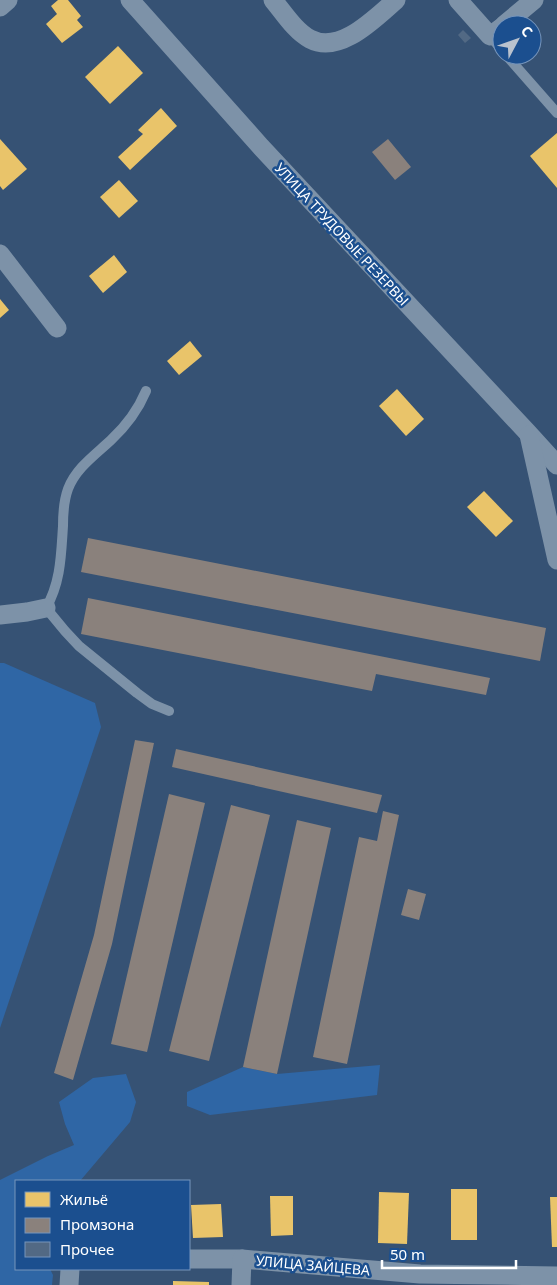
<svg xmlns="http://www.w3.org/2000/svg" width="557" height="1285" font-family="'Noto Sans',sans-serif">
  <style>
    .green { fill: #2f66a5 }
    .homes { fill: #e9c46a }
    .industry { fill: #8a817c }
    .building { fill: #526984 }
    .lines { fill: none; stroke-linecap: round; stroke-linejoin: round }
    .lane { stroke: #7d92a8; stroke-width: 10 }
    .street { stroke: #7d92a8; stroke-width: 19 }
    .labels { text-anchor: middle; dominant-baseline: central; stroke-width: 5; stroke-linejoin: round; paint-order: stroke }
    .street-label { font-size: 14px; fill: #fff; stroke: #1b4f8f }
  </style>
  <rect width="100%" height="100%" fill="#365274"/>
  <g class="green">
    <polygon points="0,663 4,663 95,703 101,727 0,1028"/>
    <polygon points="380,1065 377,1095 210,1115 187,1106 187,1092 243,1067 277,1074"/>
    <polygon points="126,1074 136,1102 130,1122 80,1181 16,1181 16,1269 50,1269 53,1275 52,1285 0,1285 0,1180 48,1156 74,1145 65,1124 59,1102 93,1078"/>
  </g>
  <g class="homes">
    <polygon points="58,0 68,0 81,16 77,20 83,27 62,43 46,24 57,14 51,6"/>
    <polygon points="118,46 143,73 110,104 85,77"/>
    <polygon points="161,108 177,126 130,170 118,157 143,134 138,130"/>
    <polygon points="557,133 557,188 530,156"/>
    <polygon points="0,139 27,169 3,190 0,186"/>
    <polygon points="119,180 138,201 119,218 100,197"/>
    <polygon points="114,255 127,272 103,293 89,276"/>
    <polygon points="0,299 9,310 0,318"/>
    <polygon points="190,341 202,356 179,375 167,361"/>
    <polygon points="397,389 424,419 406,436 379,406"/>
    <polygon points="484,491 513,521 496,537 467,507"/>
    <rect x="451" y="1189" width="26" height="51"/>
    <polygon points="379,1192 409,1193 407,1244 378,1243"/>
    <polygon points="270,1196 293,1196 293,1235 271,1236"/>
    <polygon points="550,1197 557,1197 557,1247 552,1247"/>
    <polygon points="221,1204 223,1237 193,1238 191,1205"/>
    <polygon points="173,1281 209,1282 209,1285 173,1285"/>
  </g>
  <g class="industry">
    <polygon points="388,139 411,167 395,180 372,152"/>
    <polygon points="88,538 546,628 540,661 81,572"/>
    <polygon points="88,598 490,678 486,695 376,674 372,691 81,634"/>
    <polygon points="135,740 154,743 112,944 73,1080 54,1073 94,935"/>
    <polygon points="176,749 382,795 377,813 172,767"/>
    <polygon points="169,794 205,803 147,1052 111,1044"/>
    <polygon points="231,805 270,815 209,1061 169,1051"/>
    <polygon points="383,811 399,815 347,1064 313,1057 359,837 377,841"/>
    <polygon points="297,820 331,828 277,1074 243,1067"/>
    <polygon points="408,889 426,894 419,920 401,915"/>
  </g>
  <polygon class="building" points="463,30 471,38 465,43 458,35"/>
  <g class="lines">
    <g class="lane">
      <polyline points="490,36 502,50"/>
      <polyline points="506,55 557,113"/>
      <path d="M146,391c-8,19 -20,35 -35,49 -16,15 -35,28 -43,49 -4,11 -5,25 -5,37 -2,29 -2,56 -17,82l19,23 14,15 58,47 15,11 17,7"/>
    </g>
    <g class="street">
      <polyline points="130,0 261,147 528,433 557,465"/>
      <path d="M273,0c11,13 22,31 37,39 30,16 65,-21 86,-39"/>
      <polyline points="458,0 490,36 502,27"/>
      <polyline points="0,7 8,0"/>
      <polyline points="504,25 534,0"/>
      <polyline points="0,254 57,328"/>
      <polyline points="529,435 557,560"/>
      <polyline points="0,615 27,612 46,608"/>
      <polyline points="189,1259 242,1259 420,1274 557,1276"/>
      <polyline points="69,1285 70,1269"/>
      <polyline points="241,1285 242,1259"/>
    </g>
  </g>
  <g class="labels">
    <g class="street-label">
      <text transform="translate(342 234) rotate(47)">УЛИЦА ТРУДОВЫЕ РЕЗЕРВЫ</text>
      <text transform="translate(313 1265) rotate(5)">УЛИЦА ЗАЙЦЕВА</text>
    </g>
  </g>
  <rect x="15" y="1180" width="175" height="90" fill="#1b4f8f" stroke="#7695bc"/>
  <rect x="25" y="1192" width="25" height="15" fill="#e9c46a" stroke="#7695bc"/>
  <text x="60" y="1205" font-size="15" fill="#ffffff">Жильё</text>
  <rect x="25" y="1218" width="25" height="15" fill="#8a817c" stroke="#7695bc"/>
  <text x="60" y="1230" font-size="15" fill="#ffffff">Промзона</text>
  <rect x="25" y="1242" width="25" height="15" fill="#526984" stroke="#7695bc"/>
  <text x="60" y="1255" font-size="15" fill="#ffffff">Прочее</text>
  <g transform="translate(517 40) rotate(49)"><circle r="24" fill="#1b4f8f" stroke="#7695bc"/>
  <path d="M0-4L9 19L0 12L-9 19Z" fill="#b9c2ce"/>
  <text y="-8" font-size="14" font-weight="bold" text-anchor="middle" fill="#ffffff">С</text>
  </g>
  <path d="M382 1260v8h134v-8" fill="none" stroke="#ffffff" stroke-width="2.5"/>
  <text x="390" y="1260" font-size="15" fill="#ffffff" stroke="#1b4f8f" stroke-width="4" paint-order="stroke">50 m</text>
</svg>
